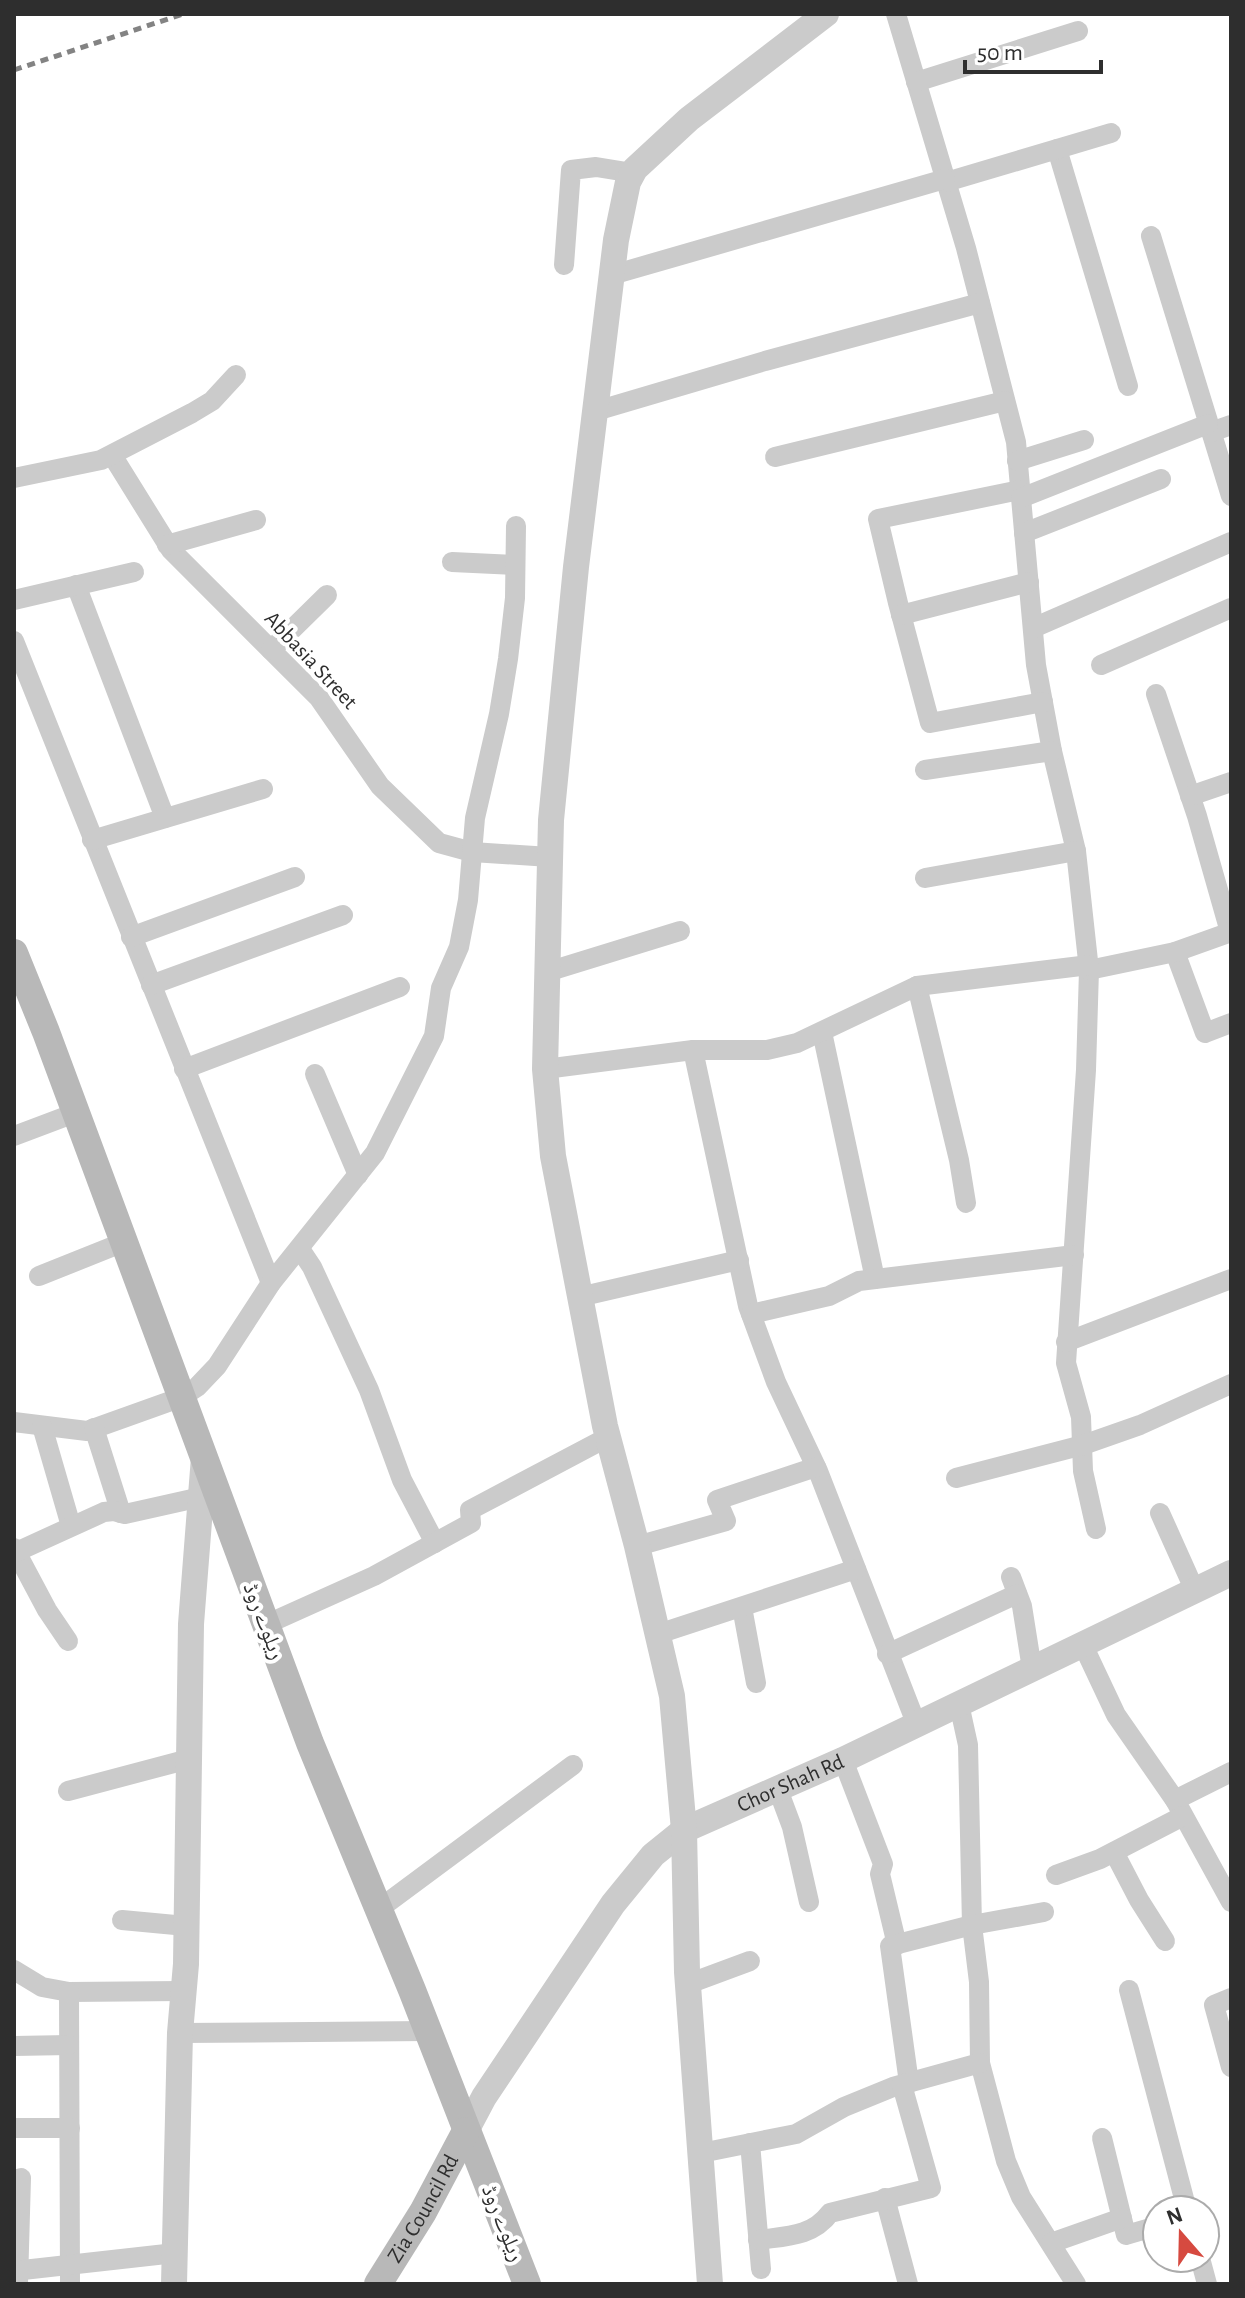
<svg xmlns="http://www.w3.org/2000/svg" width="1245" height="2298" font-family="'Alegreya Sans','Noto Naskh Arabic',sans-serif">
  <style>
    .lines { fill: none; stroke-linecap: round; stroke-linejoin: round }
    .minor { stroke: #cbcbcb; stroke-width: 20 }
    .tertiary { stroke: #cbcbcb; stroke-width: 26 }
    .secondary { stroke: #b8b8b8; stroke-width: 28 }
    .rail { stroke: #838383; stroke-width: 5; stroke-dasharray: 8 6; stroke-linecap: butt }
    .labels { text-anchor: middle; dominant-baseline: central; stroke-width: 8; stroke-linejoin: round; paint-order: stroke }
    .street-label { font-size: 22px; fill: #2e2e2e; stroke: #fff }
  </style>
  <rect width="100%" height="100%" fill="#fff"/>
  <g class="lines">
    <g class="minor">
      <polyline points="896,14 966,248 1016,442 1036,665 1052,751 1076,851 1089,970 1086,1070 1066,1363 1081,1417 1083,1471 1096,1529"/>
      <polyline points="916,82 1078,31"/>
      <polyline points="1057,149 1128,386"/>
      <polyline points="946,182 1111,133"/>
      <polyline points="1151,236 1231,496"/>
      <polyline points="564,265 571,170 596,167 633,173"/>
      <polyline points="612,275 945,179"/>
      <polyline points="596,411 765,361 980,303"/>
      <polyline points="1211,432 1231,425"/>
      <polyline points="112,455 171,550 319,698 380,786 439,843 472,852 550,857"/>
      <polyline points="775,457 1005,401"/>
      <polyline points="1017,461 1084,440"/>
      <polyline points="14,478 101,460 192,413 212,401 236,375"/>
      <polyline points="1020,490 878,519 898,603 930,723 1043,702"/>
      <polyline points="1021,498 1208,424"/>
      <polyline points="1024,533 1161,479"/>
      <polyline points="167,545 256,520"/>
      <polyline points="452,562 515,565"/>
      <polyline points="76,585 165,818"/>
      <polyline points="14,600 134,572"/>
      <polyline points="901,615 1029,582"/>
      <polyline points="1033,628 1231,542"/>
      <polyline points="14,641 271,1283"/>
      <polyline points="271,650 327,595"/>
      <polyline points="1101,665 1231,608"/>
      <polyline points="1156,694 1197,816 1230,932"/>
      <polyline points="925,770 1052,751"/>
      <polyline points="1190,796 1231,782"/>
      <polyline points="92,840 263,789"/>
      <polyline points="925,878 1076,851"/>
      <polyline points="131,937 295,877"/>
      <polyline points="1175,952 1205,1033 1231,1023"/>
      <polyline points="1089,970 1175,952 1231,932"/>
      <polyline points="547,972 680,931"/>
      <polyline points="151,985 343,915"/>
      <polyline points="917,986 959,1160 966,1203"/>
      <polyline points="822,1032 875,1279"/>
      <polyline points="693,1050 748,1306 776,1382 818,1471 916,1723"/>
      <polyline points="184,1069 400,987"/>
      <polyline points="545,1069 693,1050 767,1050 797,1043 917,986 1089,965"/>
      <polyline points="315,1074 358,1175"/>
      <polyline points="14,1136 75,1113"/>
      <polyline points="300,1249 312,1267 369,1390 402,1480 435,1543"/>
      <polyline points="39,1276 124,1242"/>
      <polyline points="579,1297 739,1260"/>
      <polyline points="751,1314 829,1296 859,1281 1074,1255"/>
      <polyline points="1066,1342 1231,1279"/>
      <polyline points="14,1422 87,1431 182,1397 197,1387 217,1366 271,1283 375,1153 434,1036 441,988 459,947 468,900 475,818 499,714 508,659 515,598 516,526"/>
      <polyline points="42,1426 71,1526"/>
      <polyline points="94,1428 121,1513"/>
      <polyline points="956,1478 1083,1445 1140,1425 1231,1384"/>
      <polyline points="1160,1513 1195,1591"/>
      <polyline points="637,1546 726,1521 717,1500 816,1467"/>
      <polyline points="14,1548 47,1610 68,1641"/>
      <polyline points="14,1553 104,1512 114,1511 125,1514 201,1497"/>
      <polyline points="1011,1577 1022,1606 1032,1669"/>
      <polyline points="742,1607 756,1683"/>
      <polyline points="265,1625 374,1576 471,1523 470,1510 608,1437"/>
      <polyline points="658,1634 856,1569"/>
      <polyline points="1083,1645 1116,1715 1175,1800 1231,1902"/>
      <polyline points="887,1654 1017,1594"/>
      <polyline points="959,1704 968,1745 972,1925 979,1982 980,2063 1006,2161 1021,2197 1076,2284"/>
      <polyline points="843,1760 883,1864 880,1874 897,1945"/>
      <polyline points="777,1787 792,1827 809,1902"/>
      <polyline points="68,1791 189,1759"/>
      <polyline points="1175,1800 1231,1772"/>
      <polyline points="1114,1852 1139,1900 1165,1941"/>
      <polyline points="1056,1875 1100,1859 1183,1816"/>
      <polyline points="379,1909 573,1765"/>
      <polyline points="122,1920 186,1926"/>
      <polyline points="14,1970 42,1987 69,1992 182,1991"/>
      <polyline points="688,1984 750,1961"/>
      <polyline points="1129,1990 1187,2210"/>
      <polyline points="69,1992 70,2284"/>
      <polyline points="1231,1998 1214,2005 1231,2067"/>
      <polyline points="180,2033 428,2031"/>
      <polyline points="14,2046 69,2045"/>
      <polyline points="909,2083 890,1946 972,1925 1044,1912"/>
      <polyline points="14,2128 70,2128"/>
      <polyline points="1102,2138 1126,2235 1157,2226"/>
      <polyline points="750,2143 761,2269"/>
      <polyline points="701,2153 796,2134 844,2107 893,2087 980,2063"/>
      <polyline points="14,2180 21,2178 18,2283"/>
      <polyline points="885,2198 908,2284"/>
      <path d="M758,2240c28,-4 54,-3 72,-27l101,-25 -29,-103"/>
      <polyline points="1051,2243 1122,2218"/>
      <polyline points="1200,2258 1207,2284"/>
      <polyline points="14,2271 175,2253"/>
    </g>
    <g class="tertiary">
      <path id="s1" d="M466,2131l18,-34 129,-193 40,-49 31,-25 159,-70 388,-187"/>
      <polyline points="174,2284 180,2033 186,1964 191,1624 204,1457"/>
      <polyline points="710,2284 687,1972 684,1830 672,1696 637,1546 605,1426 553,1156 545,1069 551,820 576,567 616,240 628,182 635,169 689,119 826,14"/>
    </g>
    <g class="secondary">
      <polyline points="14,953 46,1032 310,1743 412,1990 527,2284"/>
      <path id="s2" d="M378,2284l45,-72 43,-81"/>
    </g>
    <polyline class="rail" points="14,70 183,14"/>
  </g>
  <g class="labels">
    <g class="street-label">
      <text transform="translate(311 660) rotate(47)">Abbasia Street</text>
      <text transform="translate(264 1621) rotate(69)">ریلوے روڈ</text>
      <text stroke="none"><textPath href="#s1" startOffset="490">Chor Shah Rd</textPath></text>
      <text stroke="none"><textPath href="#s2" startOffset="88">Zia Council Rd</textPath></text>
      <text transform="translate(503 2223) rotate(68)">ریلوے روڈ</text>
    </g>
  </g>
  <rect width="1245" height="2298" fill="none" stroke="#2e2e2e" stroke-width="32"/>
  <g transform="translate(1181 2234) rotate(340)"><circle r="38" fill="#ffffff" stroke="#ababab" stroke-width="2"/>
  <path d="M0-6L14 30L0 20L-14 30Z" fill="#d64a40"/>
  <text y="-12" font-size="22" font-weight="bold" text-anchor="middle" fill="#2e2e2e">N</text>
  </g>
  <path d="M965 60v12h136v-12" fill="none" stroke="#2e2e2e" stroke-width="4"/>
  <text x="977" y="60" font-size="24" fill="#2e2e2e" stroke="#ffffff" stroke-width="6" paint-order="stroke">50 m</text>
</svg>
